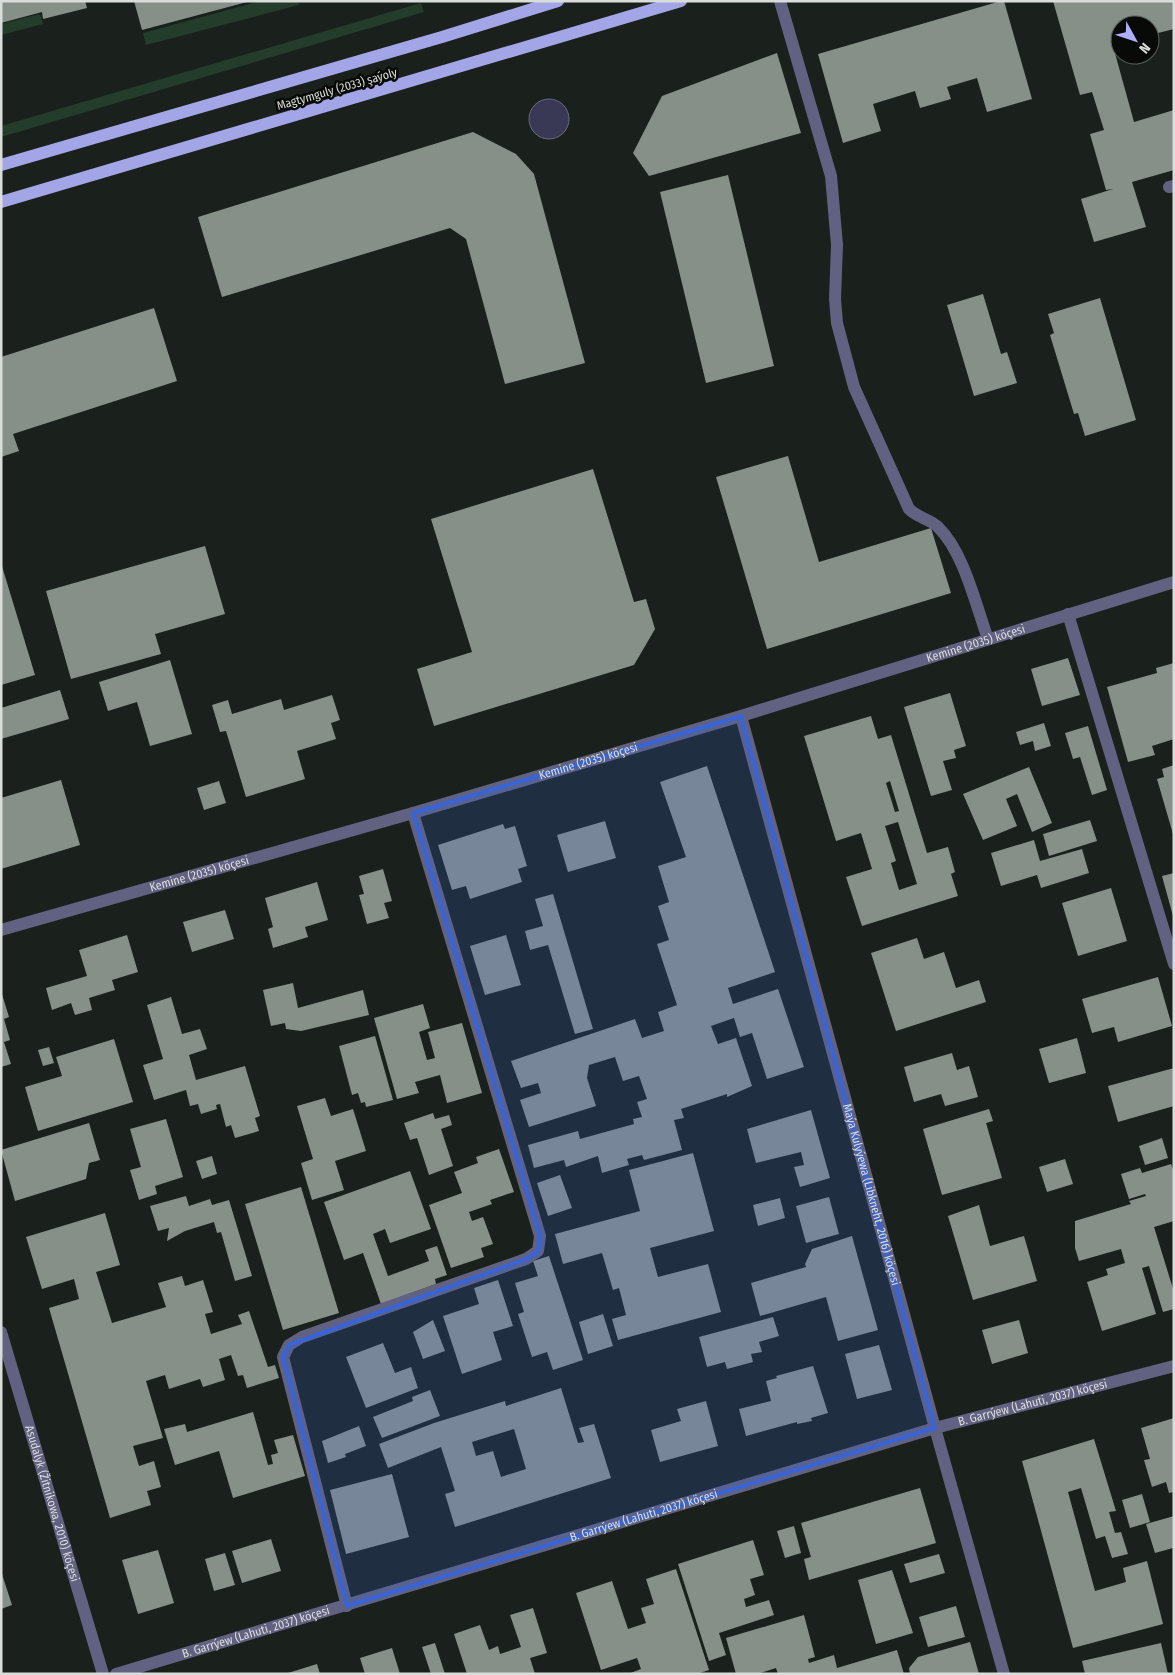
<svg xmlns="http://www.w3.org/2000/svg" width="1175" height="1675" font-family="'Fira Sans Condensed',sans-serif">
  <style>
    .green { fill: #243c2b }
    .water { fill: #393956; stroke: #696a7e }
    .building { fill: #878f89; fill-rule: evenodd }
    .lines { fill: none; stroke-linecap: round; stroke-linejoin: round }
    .minor { stroke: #616281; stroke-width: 12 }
    .major { stroke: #a3a5e6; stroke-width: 12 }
    .marked { fill: #3964d8; fill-opacity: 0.2; stroke: #3964d8; stroke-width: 4; stroke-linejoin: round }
    .labels { text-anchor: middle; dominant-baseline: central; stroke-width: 5; stroke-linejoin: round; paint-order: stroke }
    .street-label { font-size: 12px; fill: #dadedb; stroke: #070a07 }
  </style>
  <rect width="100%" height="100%" fill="#1a211c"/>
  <g class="green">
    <polygon points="261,1 298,1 299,5 146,45 143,33"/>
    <polygon points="421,3 424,12 1,137 1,126"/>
    <polygon points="40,14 43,24 1,35 1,24"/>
  </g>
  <circle class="water" cx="549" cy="119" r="20"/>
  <g class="building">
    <polygon points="1,1 85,1 87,8 43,19 42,12 1,23"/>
    <polygon points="134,1 247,1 247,2 142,30"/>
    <polygon points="1001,1 1004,1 1032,99 987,112 977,78 947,87 951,99 920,108 915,91 873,104 881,131 843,143 818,54"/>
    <polygon points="1053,1 1174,1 1174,29 1150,35 1150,25 1120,25 1120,44 1113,46 1134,122 1174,110 1174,170 1132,182 1146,227 1094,242 1081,199 1113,189 1106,190 1090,134 1104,130 1092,92 1080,95"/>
    <polygon points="777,53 801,133 649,176 633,153 662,96"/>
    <polygon points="473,132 516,154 534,174 585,363 505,384 466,239 450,228 222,297 198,217"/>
    <polygon points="728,175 774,366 706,383 660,192"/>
    <polygon points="983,294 1001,354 1007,352 1017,383 974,396 947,305"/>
    <polygon points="1100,298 1136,420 1085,436 1078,413 1074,414 1050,335 1054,333 1048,314"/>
    <polygon points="154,308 177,381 13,434 19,451 1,457 1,357"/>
    <polygon points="788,456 819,562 931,528 951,593 767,649 716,477"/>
    <polygon points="593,469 634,602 646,599 655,629 634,665 434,726 417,669 472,652 431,519"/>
    <polygon points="205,546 225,614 155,634 161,654 71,679 46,591"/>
    <polygon points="1,563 35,675 1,685"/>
    <polygon points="1068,658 1080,695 1042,706 1031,669"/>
    <polygon points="170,660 192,734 150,746 137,702 108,711 99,682"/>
    <polygon points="1174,663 1174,739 1152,746 1155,755 1128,762 1107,687 1157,673 1156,668"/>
    <polygon points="60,690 69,719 1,739 1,708"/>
    <polygon points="950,693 966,746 954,750 956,758 943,761 952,790 931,796 904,707"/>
    <polygon points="332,695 340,720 331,723 336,739 297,751 305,779 246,797 226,731 220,732 212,705 228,700 232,714 281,699 284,710"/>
    <path d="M871,716l7,23 13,-4 36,118 21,-6 7,25 -4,2 7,22 -96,30 -16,-49 26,-8 -11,-36 -25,8 -32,-105zM890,781l9,30 -4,1 -9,-29zM898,822l19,62 -18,6 -8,-27 5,-2 -11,-35z"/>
    <polygon points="1044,723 1051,746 1035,751 1033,741 1020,745 1016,732"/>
    <polygon points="1088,726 1107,790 1092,795 1080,757 1073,759 1065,733"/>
    <polygon points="1174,765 1174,834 1173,834 1157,779 1164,777 1162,769"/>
    <polygon points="707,766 775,972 728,988 733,1004 778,989 804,1067 767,1079 752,1033 740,1037 734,1018 711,1026 718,1044 736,1038 752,1086 727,1097 727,1094 681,1109 684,1118 674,1120 682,1150 644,1160 642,1155 627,1159 629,1165 602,1173 598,1156 566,1167 564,1160 534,1168 528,1145 578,1131 580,1139 634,1124 633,1119 642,1117 637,1102 647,1099 639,1076 623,1081 615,1057 589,1065 587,1078 596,1106 529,1127 520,1100 541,1093 538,1083 521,1088 511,1061 635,1019 642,1038 664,1031 658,1012 677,1005 657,944 669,940 658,906 669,902 658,866 686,857 660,782"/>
    <polygon points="1029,767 1052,823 1032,832 1017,794 1006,799 1017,826 983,840 963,794"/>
    <polygon points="61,780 80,845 1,869 1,798"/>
    <polygon points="219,781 226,803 204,810 197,788"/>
    <polygon points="1090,820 1097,841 1049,856 1043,834"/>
    <polygon points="605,821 616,858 568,872 557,835"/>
    <polygon points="503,824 505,829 515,826 527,866 518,869 522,882 470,899 466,886 452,890 438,845"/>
    <polygon points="1034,840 1040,861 1082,849 1089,873 1041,888 1037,875 1001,886 991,853"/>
    <polygon points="383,869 392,901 384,903 389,918 367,924 359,895 364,894 359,876"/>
    <polygon points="1174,873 1174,916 1173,916 1162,876"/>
    <polygon points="317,882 328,920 305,927 308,937 273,948 268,929 273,927 265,898"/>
    <polygon points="1111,888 1127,941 1078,956 1062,903"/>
    <polygon points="553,894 593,1029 575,1034 548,945 530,950 525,931 543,926 535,899"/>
    <polygon points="225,910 234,939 192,952 183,922"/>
    <polygon points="127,935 138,972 112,980 115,990 89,998 92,1010 75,1015 71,1003 52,1010 46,988 87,976 79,950"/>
    <polygon points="506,935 521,985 485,995 470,946"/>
    <polygon points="917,938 924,959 944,952 956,988 979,980 986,1002 896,1031 871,953"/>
    <polygon points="1158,977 1172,1026 1118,1042 1114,1027 1092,1033 1082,999"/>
    <polygon points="293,983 298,1008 363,990 369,1015 301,1031 286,1029 285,1023 271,1026 263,990"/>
    <polygon points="1,991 9,1017 4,1019 10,1040 4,1042 11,1064 1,1067"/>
    <polygon points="171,997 182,1034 200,1029 207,1049 189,1055 196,1080 245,1066 260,1116 255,1118 259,1131 235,1138 231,1125 226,1127 220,1104 216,1105 217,1109 201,1114 198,1104 190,1106 186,1090 154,1100 143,1065 163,1059 147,1005"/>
    <polygon points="423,1004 430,1028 419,1032 427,1060 435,1058 428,1032 462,1023 482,1093 447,1103 440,1075 415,1082 419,1093 397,1099 374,1018"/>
    <polygon points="375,1036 393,1100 366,1107 365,1102 361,1103 358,1093 352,1095 339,1046"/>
    <polygon points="1077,1038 1086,1073 1049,1083 1039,1049"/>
    <polygon points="114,1039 133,1102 38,1131 25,1087 62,1076 56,1057"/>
    <polygon points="49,1047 54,1063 43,1066 38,1050"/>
    <polygon points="952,1053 957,1070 969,1066 978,1097 945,1106 941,1094 914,1102 904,1067"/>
    <polygon points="1174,1068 1174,1106 1118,1122 1108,1086"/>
    <polygon points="325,1098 331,1116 353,1109 366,1151 335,1161 344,1190 312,1200 301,1163 313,1159 297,1106"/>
    <polygon points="989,1109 993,1121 986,1123 1002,1178 942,1195 923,1129"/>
    <polygon points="811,1110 830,1178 800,1187 794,1167 804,1165 801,1152 756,1163 747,1129"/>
    <polygon points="433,1113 435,1119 449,1115 452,1125 441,1129 453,1166 429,1175 417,1138 410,1140 404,1123"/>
    <polygon points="166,1119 183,1177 155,1186 157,1194 139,1200 130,1170 141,1167 130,1129"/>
    <polygon points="89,1123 100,1160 89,1163 86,1179 15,1201 1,1150"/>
    <polygon points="1162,1138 1168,1158 1145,1165 1139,1146"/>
    <polygon points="499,1149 514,1192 490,1200 492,1204 469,1212 472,1221 483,1217 493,1244 481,1248 484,1257 451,1268 429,1205 462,1193 454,1172 478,1163 476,1157"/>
    <polygon points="693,1153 714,1231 650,1248 658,1277 708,1264 721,1312 618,1340 612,1319 626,1315 619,1288 613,1290 602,1253 563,1264 555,1234 640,1211 629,1170"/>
    <polygon points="212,1156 217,1174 202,1179 196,1161"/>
    <polygon points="1065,1159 1073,1184 1047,1192 1039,1167"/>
    <polygon points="1171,1164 1174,1172 1174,1221 1154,1227 1174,1292 1174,1309 1163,1312 1149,1266 1142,1268 1156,1314 1102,1331 1087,1282 1108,1275 1106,1269 1125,1263 1121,1249 1079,1261 1075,1248 1075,1221 1131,1204 1129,1201 1146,1196 1145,1194 1129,1199 1121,1174 1140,1168 1142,1173"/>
    <polygon points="410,1171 431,1229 390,1243 385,1229 373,1234 388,1276 429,1261 425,1250 437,1246 447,1275 435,1279 436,1284 381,1304 363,1253 344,1260 324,1202"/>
    <polygon points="560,1175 572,1208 548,1216 537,1183"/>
    <polygon points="301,1187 339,1313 283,1330 245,1204"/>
    <polygon points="186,1196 189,1206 210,1199 212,1205 229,1200 252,1276 235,1281 221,1232 217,1233 214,1222 185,1231 167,1241 169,1228 158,1231 150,1206"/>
    <polygon points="829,1197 839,1234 806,1243 796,1206"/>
    <polygon points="780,1198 785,1218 758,1226 753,1205"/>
    <polygon points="979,1205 990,1246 1024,1236 1037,1281 973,1300 948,1216"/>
    <polygon points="105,1213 120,1265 96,1272 112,1323 166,1307 158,1283 182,1276 185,1286 203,1280 213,1312 205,1314 211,1334 242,1324 238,1315 249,1311 268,1367 275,1365 279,1378 247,1388 243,1375 238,1376 231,1355 219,1359 225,1380 203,1387 200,1379 169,1389 165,1375 146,1381 163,1438 133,1446 139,1466 154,1461 161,1487 147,1491 151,1505 110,1518 49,1308 79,1299 74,1279 42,1289 26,1237"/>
    <polygon points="852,1236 878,1330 838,1341 826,1297 760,1316 751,1283 806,1267 805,1264 812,1249"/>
    <polygon points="549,1256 583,1360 553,1370 547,1352 532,1357 518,1314 524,1312 515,1283 538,1276 533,1261"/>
    <polygon points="498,1280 513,1326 493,1332 502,1360 462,1374 443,1316 479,1304 474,1288"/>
    <polygon points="603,1314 613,1346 588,1354 579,1322"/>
    <polygon points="773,1317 779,1336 759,1342 762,1352 751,1354 753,1362 727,1369 725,1362 707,1367 699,1337"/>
    <polygon points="433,1320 445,1351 423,1359 413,1332"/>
    <polygon points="1019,1320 1028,1353 992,1364 982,1330"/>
    <polygon points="383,1343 395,1373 411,1367 418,1388 366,1408 346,1357"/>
    <polygon points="879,1345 892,1390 857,1399 845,1354"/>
    <polygon points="813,1366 828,1413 811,1418 812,1421 797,1424 797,1422 746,1436 739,1409 771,1401 766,1381 777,1378 776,1376"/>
    <path d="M561,1388l17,55 6,-1 -5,-14 15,-4 17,54 -156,49 -10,-33 10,-3 -14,-44 -53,21 -9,-24 55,-21 71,-22 1,5zM514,1429l12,40 -25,8 -8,-26 -17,5 -4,-14z"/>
    <polygon points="430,1390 440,1416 382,1438 373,1417 413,1401 412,1397"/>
    <polygon points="706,1401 718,1446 660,1462 651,1430 681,1421 677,1409"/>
    <polygon points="253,1412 268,1465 273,1464 271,1455 278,1453 274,1440 293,1435 305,1476 233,1498 219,1451 175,1465 164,1429 185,1424 187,1432"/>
    <polygon points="1174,1418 1174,1492 1169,1493 1166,1482 1152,1487 1144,1460 1150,1459 1141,1428"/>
    <polygon points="359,1426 366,1446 345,1454 346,1457 328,1463 322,1441"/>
    <polygon points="1094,1439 1116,1511 1109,1512 1115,1533 1121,1532 1128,1554 1112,1558 1105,1536 1096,1539 1081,1488 1068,1492 1095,1591 1126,1582 1123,1568 1147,1561 1163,1624 1073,1648 1022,1461"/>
    <polygon points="392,1474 409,1537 346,1554 330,1490"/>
    <polygon points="920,1488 936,1543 809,1580 804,1559 811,1557 801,1523"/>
    <polygon points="1142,1494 1150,1522 1130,1528 1122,1500"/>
    <polygon points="1174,1516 1173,1548 1155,1553 1146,1524"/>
    <polygon points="794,1526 801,1553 785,1558 777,1531"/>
    <polygon points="271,1539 281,1571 242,1583 232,1551"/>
    <polygon points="753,1540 764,1575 750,1579 755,1595 744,1599 746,1607 769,1600 774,1615 719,1633 726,1655 709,1661 678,1564"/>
    <polygon points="158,1550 174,1603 138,1614 122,1560"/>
    <polygon points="225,1553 235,1585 214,1591 205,1559"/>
    <polygon points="939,1554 945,1573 910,1583 904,1564"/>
    <polygon points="676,1569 709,1670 697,1674 628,1674 641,1669 637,1658 601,1670 576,1593 612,1581 628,1629 646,1623 641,1608 654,1604 646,1579"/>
    <polygon points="892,1570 913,1633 876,1644 858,1580"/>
    <polygon points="1,1571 12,1605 1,1609"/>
    <polygon points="956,1606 965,1637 928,1647 919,1617"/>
    <polygon points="533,1608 547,1653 530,1658 535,1674 467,1674 454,1634 480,1625 489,1650 498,1646 500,1654 521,1647 510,1615"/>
    <polygon points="804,1615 815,1657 808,1659 809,1663 834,1655 837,1668 897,1650 904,1674 778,1674 776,1668 757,1674 736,1674 726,1638"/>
    <polygon points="970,1642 979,1674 910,1674 909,1668 918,1657"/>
    <polygon points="435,1643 445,1674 431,1674 422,1647"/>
    <polygon points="1161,1643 1168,1674 1085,1674 1082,1661"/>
    <polygon points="392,1648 400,1674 365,1674 360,1658"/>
    <polygon points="317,1664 320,1674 288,1674 288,1673"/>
  </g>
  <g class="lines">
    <g class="minor">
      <path d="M780,1l51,175 6,69 -2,54 2,24 17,64 55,122c9,9 21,10 29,18 26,25 38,79 50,112"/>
      <polyline points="1169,187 1174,186"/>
      <polyline points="1068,614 1174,964"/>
      <path id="s1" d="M741,716l194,712 69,246"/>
      <path id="s2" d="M1,930l412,-117 328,-97 433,-134"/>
      <path id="s3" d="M1,1332l102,342"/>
      <polyline points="347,1606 283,1357 289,1345 302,1337 526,1259 538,1251 540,1236 413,813"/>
      <path id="s4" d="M116,1674l819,-246 239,-62"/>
    </g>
    <g class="major">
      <polyline points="1,165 442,37 558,1"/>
      <polyline points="1,202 681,1"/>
    </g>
  </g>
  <path class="marked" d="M741,716l194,712 -588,178 -64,-249 6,-12 237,-86 12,-8 2,-15 -127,-423z"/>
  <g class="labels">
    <g class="street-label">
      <text transform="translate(337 89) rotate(-16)">Magtymguly (2033) şaýoly</text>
      <text stroke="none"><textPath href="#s2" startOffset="1016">Kemine (2035) köçesi</textPath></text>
      <text stroke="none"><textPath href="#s2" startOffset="611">Kemine (2035) köçesi</textPath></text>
      <text stroke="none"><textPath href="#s2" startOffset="206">Kemine (2035) köçesi</textPath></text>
      <text stroke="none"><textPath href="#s1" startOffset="496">Maýa Kulyýewa (Libkneht, 2016) köçesi</textPath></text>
      <text stroke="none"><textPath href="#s4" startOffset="956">B. Garrýew (Lahuti, 2037) köçesi</textPath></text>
      <text stroke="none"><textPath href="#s3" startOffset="179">Asudalyk (Žitnikowa, 2010) köçesi</textPath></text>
      <text stroke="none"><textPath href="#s4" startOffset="551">B. Garrýew (Lahuti, 2037) köçesi</textPath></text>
      <text stroke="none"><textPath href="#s4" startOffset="146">B. Garrýew (Lahuti, 2037) köçesi</textPath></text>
    </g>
  </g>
  <rect width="1175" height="1675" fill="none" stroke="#dadedb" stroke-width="5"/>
  <g transform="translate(1135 40) rotate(130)"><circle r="24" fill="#070a07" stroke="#5b5f5c"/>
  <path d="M0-4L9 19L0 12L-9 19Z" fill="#adaffb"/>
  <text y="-8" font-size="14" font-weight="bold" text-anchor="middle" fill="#dadedb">N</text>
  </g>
</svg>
